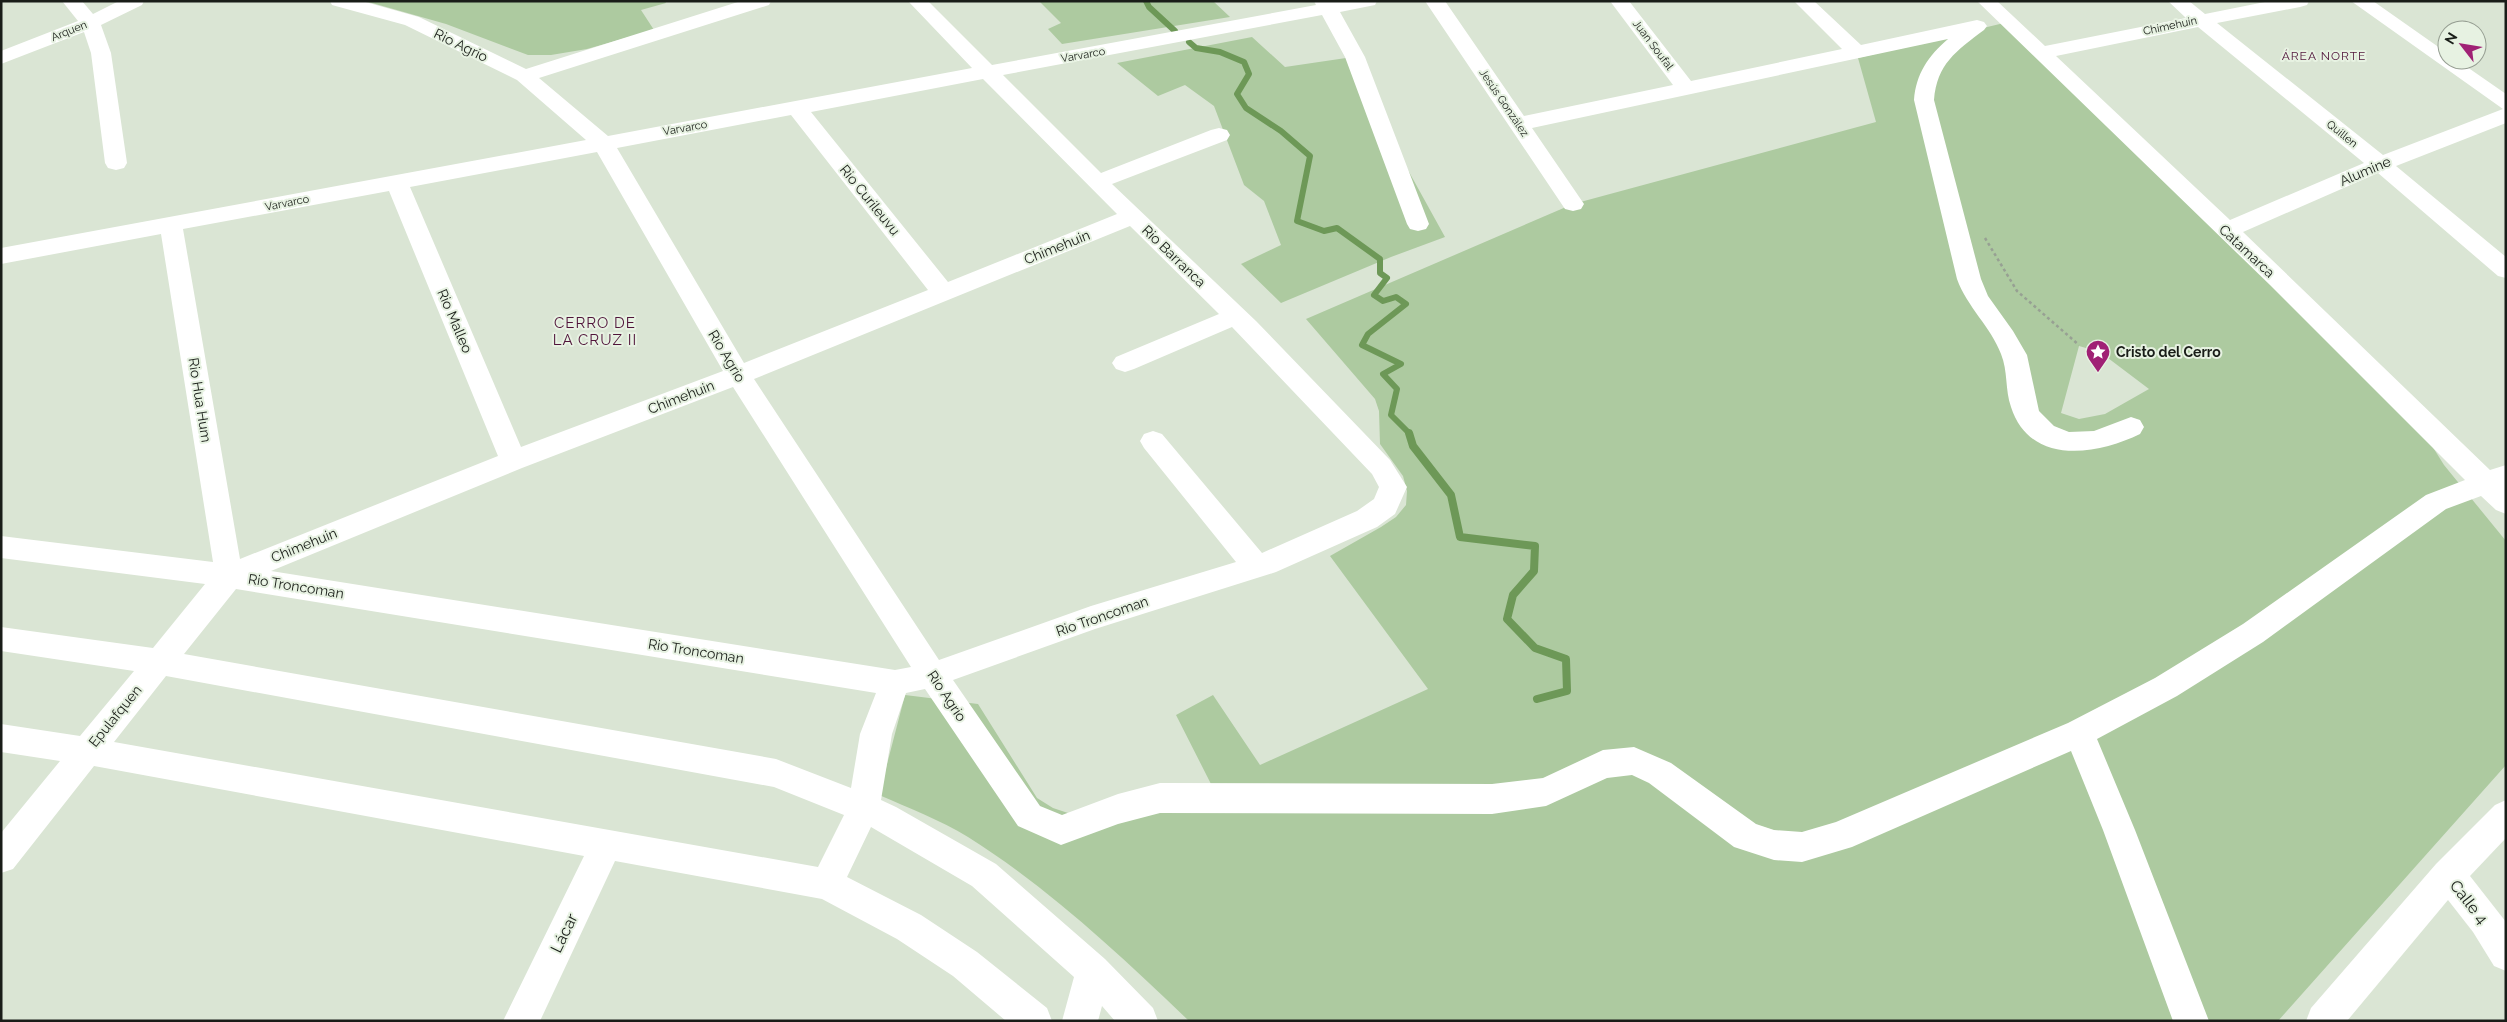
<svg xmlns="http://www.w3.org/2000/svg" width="2507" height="1022" font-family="Raleway,sans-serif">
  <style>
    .green { fill: #adcaa0; fill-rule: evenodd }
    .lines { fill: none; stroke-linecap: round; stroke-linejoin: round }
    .stream-far1 { stroke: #6d9857; stroke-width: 6 }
    .stream { stroke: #6d9857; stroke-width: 8 }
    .path { stroke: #97a093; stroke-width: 2.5; stroke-dasharray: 3 3; stroke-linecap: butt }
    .minor { fill: #fff; fill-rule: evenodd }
    .labels { text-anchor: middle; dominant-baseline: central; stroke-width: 4; stroke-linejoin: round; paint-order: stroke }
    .far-street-label { font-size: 11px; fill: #191d18; stroke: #e7f2e2 }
    .far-neighbourhood-label { font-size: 12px; letter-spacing: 1px; fill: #50143a; stroke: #e7f2e2 }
    .street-label { font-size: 14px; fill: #191d18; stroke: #e7f2e2 }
    .poi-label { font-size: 14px; font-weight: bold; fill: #191d18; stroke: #e7f2e2; text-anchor: start }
    .neighbourhood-label { font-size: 15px; letter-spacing: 1px; fill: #50143a; stroke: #e7f2e2 }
    .near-street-label { font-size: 16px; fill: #191d18; stroke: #e7f2e2 }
  </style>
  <rect width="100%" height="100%" fill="#dae5d4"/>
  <g class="green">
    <polygon points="365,1 665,1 666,3 641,10 654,30 587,49 551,55 528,55 446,24"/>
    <polygon points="1039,1 1213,1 1230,17 1062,44 1048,29 1061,23"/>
    <path d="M2004,23l420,410 20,32 62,76v224l-228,256h-1089c-69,-66 -140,-133 -221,-184 -28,-17 -59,-29 -89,-42l26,-100 73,9 59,94 16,10 18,6 140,-30 -35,-69 37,-20 47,70 168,-76 -98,-133 51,-29 15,-10 10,-12 1,-14 -4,-15 -23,-32 -1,-33 -4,-12 -69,-80 267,-115 303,-82 -18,-64zM2079,346l21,6 49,37 -44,25 -26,5 -18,-6z"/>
    <polygon points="1252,37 1285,67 1346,58 1445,237 1391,257 1281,303 1241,264 1281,245 1264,201 1244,185 1214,106 1185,85 1158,96 1117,63"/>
  </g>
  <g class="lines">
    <g class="stream-far1">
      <polyline points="1146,1 1149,7 1175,31"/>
      <polyline points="1189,42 1196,48 1220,52 1244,62 1249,74 1237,94 1246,108 1281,131 1310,156 1297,221 1324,231 1337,228 1380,259 1380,273 1387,278 1374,295 1383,301 1396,297 1406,304 1368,334 1362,345 1401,364 1383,374 1397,389 1391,415 1410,434"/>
    </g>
    <polyline class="stream" points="1409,433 1413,446 1451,495 1460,537 1535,546 1534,571 1513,595 1507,619 1535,648 1566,659 1567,691 1537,699"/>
    <polyline class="path" points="1985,238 2017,291 2079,345"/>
    <g class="minor">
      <polygon points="62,1 82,1 93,14 119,1 144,1 142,5 101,25 111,53 127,163 124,168 116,170 108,168 105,163 91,53 84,32 1,64 1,51 78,21"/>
      <path d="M330,1h32l57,16 107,52 215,-68h30l-2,4 -230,73 69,58 364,-68 -64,-67h20l64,64 324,-60 -2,-4h63l-2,4 -35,7 25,45 64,167 -3,5 -8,2 -8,-2 -3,-5 -62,-167 -23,-42 -319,60 98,98 110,-43 8,-2 8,2 3,5 -3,5 -115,44 144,137 134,139 17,27 -12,27 -18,13 -101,45 -181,57 -142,51 87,126 22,9 56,-21 42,-11 332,1 51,-6 60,-28 31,-3 37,16 85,61 18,6 28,2 34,-10 232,-99 87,-45 88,-54 183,-129 39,-15 -195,-195 -293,-284h20l48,45 141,-28 -18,-17h21l16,13 65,-13h39l-2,4 -7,2 -83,16 166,132 120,-46 -152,-108h22l74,52v7h10l49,34v29l-110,43 110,91v21l-8,-2 -120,-103 -135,59 247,238 16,-5v49l-10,-4 -15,-14 -35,13 -183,133 -86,54 -80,43 38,91 74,191h-36l-70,-191 -32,-79 -219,96 -50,15 -28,-2 -40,-13 -85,-64 -17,-8 -25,3 -61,28 -54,8 -332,-1 -42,11 -57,21 -43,-19 -93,-137 -19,4 -14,41 -11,66 15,7 100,57 109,95 48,49 5,13h-43l-13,-15 -4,15h-36l12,-44 -102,-91 -101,-59 -24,50 74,38 56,37 70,56 5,13h-46l-53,-45 -56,-37 -75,-40 -207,-38 -75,160h-37l81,-165 -490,-90 -81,103 -12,4v-40l59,-72 -59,-9v-28l79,12 54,-65 -133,-20v-24l152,21 52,-64 -204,-26v-22l212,26 -52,-328 -160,30v-16l585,-108 -69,-60 -112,-55 -73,-20zM2198,27l166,136 -134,57 -174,-164zM983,79l134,135 -169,68 -137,-170zM791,115l137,175 -184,73 -127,-215zM597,152l126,219 -202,76 -111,-260zM389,191l109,265 -258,103 -57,-330zM1130,226l89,88 -103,43 -4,6 4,6 9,3 9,-3 98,-42 140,147 7,13 -5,12 -17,12 -95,42 -100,-119 -9,-3 -9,3 -4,7 4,7 92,114 -145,44 -152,54 -185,-281zM733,387l178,280 -16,3 -624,-99 251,-103zM236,589l640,104 -16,41 -9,54 -75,-29 -592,-105zM166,676l608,111 70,28 -26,52 -704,-125z"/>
      <path d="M1425,1h20l79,115 149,-31 -63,-84h19l62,80 151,-32 -48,-48h20l47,44 116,-25 7,2 3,4 -3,4c-28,21 -47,34 -50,70l47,179 7,17 25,35 14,24 12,56 15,15 15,6 25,-1 37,-14 9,3 4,7 -4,7c-43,21 -110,32 -129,-27 -6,-17 -3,-36 -10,-53 -10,-27 -34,-47 -44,-75l-43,-179c2,-26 14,-44 34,-61l-416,89 52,76 -3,5 -8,2 -8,-2z"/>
      <polygon points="2506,800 2506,838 2470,876 2506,922 2506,971 2494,966 2473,932 2448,900 2347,1021 2306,1021 2311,1008 2436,864 2495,805"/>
    </g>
  </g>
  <defs>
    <symbol id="sight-pin" viewBox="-11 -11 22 30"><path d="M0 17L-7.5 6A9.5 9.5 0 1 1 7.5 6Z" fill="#a02175" stroke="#e7f2e2"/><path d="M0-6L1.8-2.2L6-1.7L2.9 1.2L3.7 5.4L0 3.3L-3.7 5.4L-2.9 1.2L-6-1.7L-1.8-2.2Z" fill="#fff"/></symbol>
  </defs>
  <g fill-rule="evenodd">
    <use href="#sight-pin" x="2084" y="338" width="28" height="38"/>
  </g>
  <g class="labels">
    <g class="far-street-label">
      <text transform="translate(2170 26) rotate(-12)">Chimehuin</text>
      <text transform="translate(69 31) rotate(-22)">Arquen</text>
      <text transform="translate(1653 45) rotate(53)">Juan Soufal</text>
      <text transform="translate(1083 55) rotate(-10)">Varvarco</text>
      <text transform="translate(1504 103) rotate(56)">Jesús González</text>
      <text transform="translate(685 128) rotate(-10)">Varvarco</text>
      <text transform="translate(2342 134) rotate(39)">Quillen</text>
      <text transform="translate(287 203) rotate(-11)">Varvarco</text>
    </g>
    <g class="far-neighbourhood-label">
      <text x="2324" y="56">ÁREA NORTE</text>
    </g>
    <g class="street-label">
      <text transform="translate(461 45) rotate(26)">Rio Agrio</text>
      <text transform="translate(2365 171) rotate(-23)">Alumine</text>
      <text transform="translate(870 200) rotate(51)">Rio Curileuvu</text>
      <text transform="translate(1057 247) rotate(-22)">Chimehuin</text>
      <text transform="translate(2247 251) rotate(43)">Catamarca</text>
      <text transform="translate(1174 256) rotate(44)">Rio Barranca</text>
      <text transform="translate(455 321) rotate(67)">Rio Malleo</text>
      <text transform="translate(727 356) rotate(59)">Rio Agrio</text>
      <text transform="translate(681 397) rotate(-21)">Chimehuin</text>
      <text transform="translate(200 400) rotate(81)">Rio Hua Hum</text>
      <text transform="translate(304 545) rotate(-22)">Chimehuin</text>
      <text transform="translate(296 586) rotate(9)">Rio Troncoman</text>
      <text transform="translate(1102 616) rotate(-19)">Rio Troncoman</text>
      <text transform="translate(696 651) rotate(9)">Rio Troncoman</text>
      <text transform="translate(947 696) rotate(56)">Rio Agrio</text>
      <text transform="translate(115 716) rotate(-51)">Epulafquen</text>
    </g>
    <g class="poi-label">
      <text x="2116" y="352">Cristo del Cerro</text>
    </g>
    <g class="neighbourhood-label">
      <text x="595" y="323">CERRO DE<tspan x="595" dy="17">LA CRUZ II</tspan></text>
    </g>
    <g class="near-street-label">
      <text transform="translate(2469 902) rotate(52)">Calle 4</text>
      <text transform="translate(564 933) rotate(-64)">Lácar</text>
    </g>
  </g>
  <rect width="2507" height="1022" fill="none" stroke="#191d18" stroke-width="5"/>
  <g transform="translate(2462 45) rotate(301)"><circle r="24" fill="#e7f2e2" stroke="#959d91"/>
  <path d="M0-4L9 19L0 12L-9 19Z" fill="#a02175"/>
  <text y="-8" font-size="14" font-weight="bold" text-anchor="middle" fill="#191d18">N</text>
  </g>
</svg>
